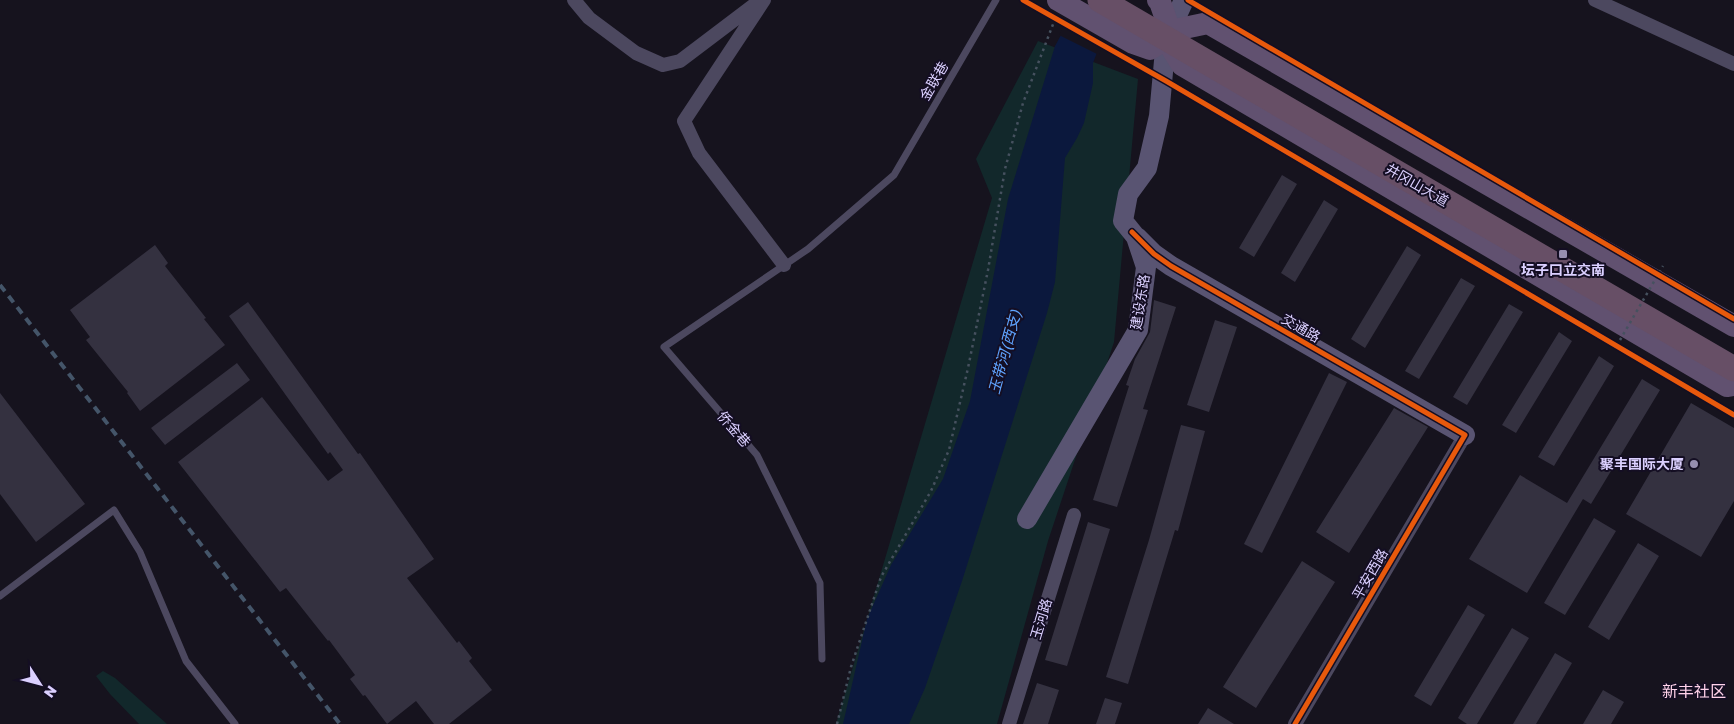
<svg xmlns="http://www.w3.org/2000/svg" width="1734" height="724" font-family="'Golos Text','Noto Sans SC',sans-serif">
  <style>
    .green { fill: #12282b }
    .water { fill: #0b183d }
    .pier { fill: #16131e }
    .building { fill: #343140 }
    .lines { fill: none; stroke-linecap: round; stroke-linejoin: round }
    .path { stroke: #46515f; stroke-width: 2.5; stroke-dasharray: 2.5 4; stroke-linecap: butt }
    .lane { stroke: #4c485f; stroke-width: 7 }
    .street { stroke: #4c485f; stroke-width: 14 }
    .secondary { stroke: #595472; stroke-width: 20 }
    .primary { stroke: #615170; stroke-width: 22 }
    .highway { stroke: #674f66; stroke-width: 25 }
    .rail { stroke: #445569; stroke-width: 4; stroke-dasharray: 8 6; stroke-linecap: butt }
    .path-bridge { stroke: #46515f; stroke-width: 2.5; stroke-dasharray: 2.5 4; stroke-linecap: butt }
    .cycleway-casing { stroke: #140e23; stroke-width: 8 }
    .cycleway { stroke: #e8590c; stroke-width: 5 }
    .poi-dot { fill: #968eb0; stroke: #140e23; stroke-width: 2 }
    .labels { text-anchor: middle; stroke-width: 4; stroke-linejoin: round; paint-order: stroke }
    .street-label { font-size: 14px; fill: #dbd0ff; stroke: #140e23 }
    .poi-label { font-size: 14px; font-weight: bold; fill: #dbd0ff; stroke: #140e23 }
    .water-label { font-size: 15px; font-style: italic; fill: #5fa3fe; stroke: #140e23 }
    .quarter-label { font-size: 16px; fill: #ffd2ea; stroke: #140e23 }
  </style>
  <rect width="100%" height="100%" fill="#16131e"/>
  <path class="green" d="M1038 41 1138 79 1114 342 1048 541 997 724H836L992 198 976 159Z
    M103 671 115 678 167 724H139L110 694 96 676Z"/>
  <path class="water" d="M1080 0H1117L1093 63V83L1084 123 1077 138 1065 158 1055 282 1047 313 962 581 925 688 909 724H843L867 619 891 565 943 479 970 401 1008 199 1055 46Z"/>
  <path class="pier" d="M1077 0H1120L1099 55 1059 35Z"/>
  <path class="building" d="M1282 175 1297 184 1254 257 1239 248Z
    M1324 200 1338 209 1295 282 1281 273Z
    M155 245 168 263 165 266 206 318 204 319 225 345 140 411 127 393 128 392 86 340 90 337 70 310Z
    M1407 246 1421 255 1365 348 1351 339Z
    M1461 278 1475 286 1419 379 1405 371Z
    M1154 300 1176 307 1143 409 1148 410 1117 507 1093 500 1129 386 1126 385 1135 359 1150 332Z
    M248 302 358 454 360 453 434 559 407 578 457 643 459 641 472 658 469 661 492 690 449 724H434L416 701 387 724 365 695 363 696 350 679 355 675 329 640 328 641 286 588 280 592 178 462 262 397 328 481 343 470 330 452 328 454 229 316Z
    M1509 304 1523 312 1467 405 1453 397Z
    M1215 320 1237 327 1209 412 1187 405Z
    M1559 332 1572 341 1516 433 1502 425Z
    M1599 356 1614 366 1554 466 1538 457Z
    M237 363 250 380 165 445 151 428Z
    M1329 373 1347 382 1262 553 1244 544Z
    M1642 379 1660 390 1591 504 1583 499 1527 593 1469 559 1520 475 1567 503Z
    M0 393 85 504 36 542 0 494Z
    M1691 403 1734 428V501L1701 557 1626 514Z
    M1394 408 1428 427 1349 553 1316 532Z
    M1181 425 1205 431 1178 531 1175 530 1128 684 1106 677 1149 540Z
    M1594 518 1616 531 1565 615 1544 603Z
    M1088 522 1110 529 1067 666 1045 660Z
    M1638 543 1659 556 1609 640 1588 627Z
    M1302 561 1335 582 1256 708 1223 687Z
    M1468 605 1485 615 1431 706 1414 696Z
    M1512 628 1529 638 1477 724H1467L1458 718Z
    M1555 653 1572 663 1536 724H1513Z
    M1037 683 1059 690 1048 724H1023Z
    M1603 690 1624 702 1611 724H1583Z
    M1105 698 1122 703 1115 724H1096Z
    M1208 708 1234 724H1198Z"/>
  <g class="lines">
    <path class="path" d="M837 724 851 667 881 577 931 491 949 450 968 368 988 270 1005 169 1023 103 1055 19"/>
    <path class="lane" d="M0 596 114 510 140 552 186 661 235 724
      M822 659 820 583 757 455 664 347 808 249 894 175 996 0"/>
    <path class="street" d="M574 0 589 18 636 53 663 65 680 61 758 2
      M764 0 684 121 699 153 784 265
      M1595 0 1734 64
      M1009 724 1074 515
      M1295 724 1465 435"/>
    <path class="secondary" d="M1137 237 1154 254 1171 266 1465 435
      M1027 519 1138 330 1146 267 1136 237 1123 221 1128 194 1147 168 1159 116 1166 39 1184 0"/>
    <path class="primary" d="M1058 0 1133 43 1150 49 1166 39 1182 65 1727 386 1734 385
      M1158 0 1160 2 1170 31 1208 23 1734 326"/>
    <path class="highway" d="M1100 0 1734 369"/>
    <path class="rail" d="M0 285 340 724"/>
    <path class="path-bridge" d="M1620 340 1663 266"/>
    <defs>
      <path id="cycleway" d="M1023 0 1166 81 1734 415
        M1188 0 1734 319
        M1132 232 1154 254 1171 266 1465 435 1295 724"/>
    </defs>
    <use href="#cycleway" class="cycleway-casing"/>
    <use href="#cycleway" class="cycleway"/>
  </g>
  <g class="poi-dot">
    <rect x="1558" y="249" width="10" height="10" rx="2.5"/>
    <circle cx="1694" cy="464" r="5"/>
  </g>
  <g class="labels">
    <g class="street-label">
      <text transform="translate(934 81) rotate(-60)" y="5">金联巷</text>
      <text transform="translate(1417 185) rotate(30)" y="5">井冈山大道</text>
      <text transform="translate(1140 302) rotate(-81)" y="5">建设东路</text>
      <text transform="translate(1301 328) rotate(30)" y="5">交通路</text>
      <text transform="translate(734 429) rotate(49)" y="5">侨金巷</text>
      <text transform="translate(1370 574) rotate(-60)" y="5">平安西路</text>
      <text transform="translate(1041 619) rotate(-73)" y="5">玉河路</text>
    </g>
    <g class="poi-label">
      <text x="1563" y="275">坛子口立交南</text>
      <text x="1684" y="469" text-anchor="end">聚丰国际大厦</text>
    </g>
    <g class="water-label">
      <text transform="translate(1005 352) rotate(-75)" y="5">玉带河(西支)</text>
    </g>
    <g class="quarter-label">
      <text x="1694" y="697">新丰社区</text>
    </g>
  </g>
  <g transform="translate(40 684) rotate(126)" stroke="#140e23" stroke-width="4" paint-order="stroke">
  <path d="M0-4L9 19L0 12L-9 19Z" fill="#dbd0ff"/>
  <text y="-8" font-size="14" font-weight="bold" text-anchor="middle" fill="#dbd0ff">N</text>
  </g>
</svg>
